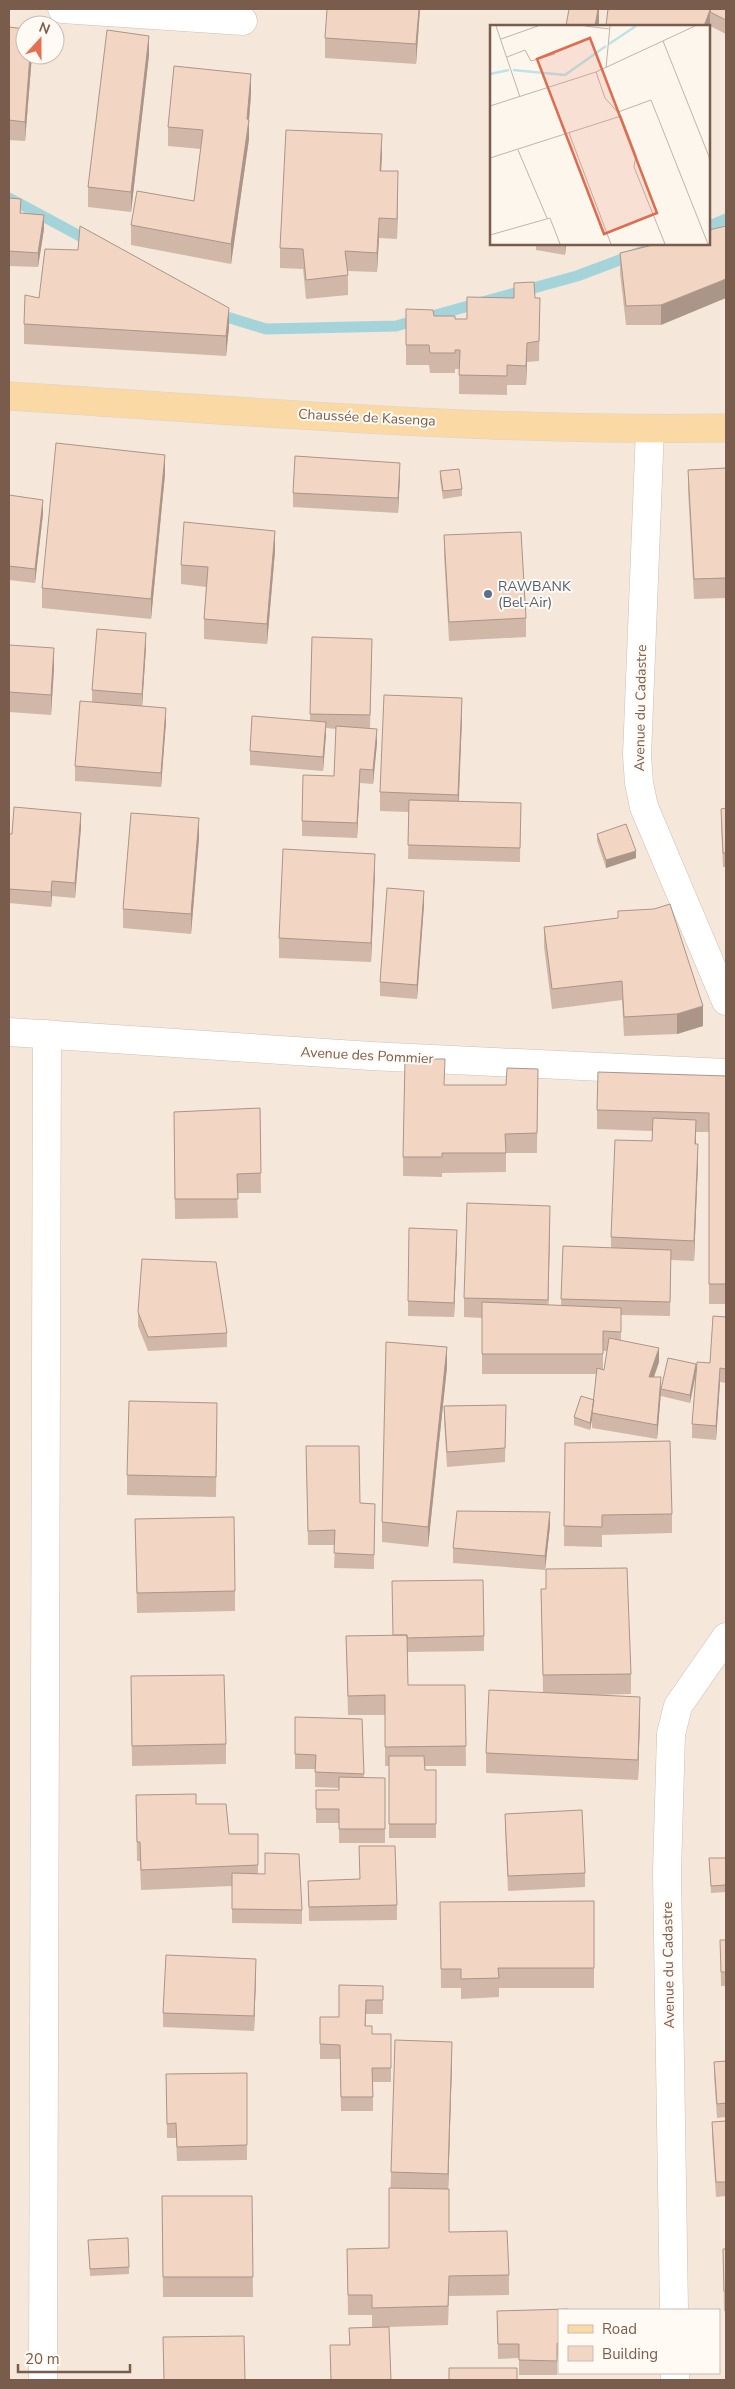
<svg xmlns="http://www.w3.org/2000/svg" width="735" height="2389" font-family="'Nunito Sans',sans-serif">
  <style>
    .residential { fill: #f5e8da; fill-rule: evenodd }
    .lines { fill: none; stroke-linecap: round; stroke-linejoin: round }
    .stream { stroke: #a5d3da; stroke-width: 11 }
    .minor-casing { stroke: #d1beb0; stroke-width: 29 }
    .major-casing { stroke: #dad1cd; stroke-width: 29 }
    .minor { stroke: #fff; stroke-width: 28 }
    .major { stroke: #fbd9a5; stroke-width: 28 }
    .wall { fill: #d1b7a8; fill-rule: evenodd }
    .shaded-wall { fill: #aa9588 }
    .building { fill: #f3d5c3; stroke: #aa9588 }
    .service-dot { fill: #5c6f8a; stroke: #fffaf3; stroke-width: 2 }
    .labels { text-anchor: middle; stroke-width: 4; stroke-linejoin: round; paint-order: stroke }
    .street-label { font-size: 14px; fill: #7a5c4d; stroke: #fffaf3 }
    .service-label { font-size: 14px; fill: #4e5e75; stroke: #fffaf3; text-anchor: start }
    .inset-river { fill: none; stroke: #bfe3e8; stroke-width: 2.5 }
    .inset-road { fill: none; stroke: #c5b3a7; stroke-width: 1 }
    .view { fill: #dc6d51; fill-opacity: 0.15; stroke: #dc6d51; stroke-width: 2.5 }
    .inset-edge { fill: none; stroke: #7a5c4d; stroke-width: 2.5 }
  </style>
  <rect width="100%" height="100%" fill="#fdf6ec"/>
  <path class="residential" d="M9 9H726V2380H9ZM25 25H55V55H25ZM491 26H709V244H491ZM559 2310H719V2373H559Z"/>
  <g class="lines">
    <path class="stream" d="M9 198 91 242
      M709 226 726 219
      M217 311 227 317 266 329 396 326 577 276 662 244"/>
    <defs>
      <path id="minor" d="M62 9 243 21
        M650 429 637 755 639 783 644 807 726 1001
        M9 1032 371 1056 726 1073
        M674 2310 667 1872 671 1734 678 1706 726 1637
        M675 2373V2380
        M43 2380 47 1034"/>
      <path id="major" d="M9 396C247 411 487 432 726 428"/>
    </defs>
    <use href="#minor" class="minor-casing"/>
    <use href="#major" class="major-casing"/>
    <use href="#minor" class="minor"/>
    <use href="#major" class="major"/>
  </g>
  <path class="wall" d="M420 9 416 64 325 58V38Z
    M726 9V34L710 26 709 32 710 12Z
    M9 27 25 55H32L25 141 9 140Z
    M149 55 131 212 88 207V187Z
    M251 94 249 120V139L231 264 131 245V225L194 201 201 149 168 146V127Z
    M382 154 381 171 398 191 397 239 379 238 377 272 348 271V295L306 299 303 269 280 268V248Z
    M9 198 21 213 44 229 38 267 9 266Z
    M536 244H566L565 255 536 250Z
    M709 244 661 325H626L620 273V253Z
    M514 283 535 298H540L539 361 527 362 526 385H507V395L459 394V369H455V373H430L429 365H406V309L434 316 455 319H467L514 298Z
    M39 298 229 327 226 356 24 344V324Z
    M726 468V598L694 599 688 490V470Z
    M440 471 462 489V496L443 499 440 479Z
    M165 474 151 619 42 608V588Z
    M400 477 398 513 293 507V493Z
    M9 495 43 514 35 583 9 580Z
    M444 535 526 618V637L449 641 444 555Z
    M275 551 267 644 204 639V619L206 587 181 584V565Z
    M312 637 372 653 370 729 377 743 373 784 360 783 357 838 302 836V821L334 776 336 729 326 728 323 771 250 765V751L310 721Z
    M9 645 54 668 51 715 9 712Z
    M146 647 142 706 166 722 161 787 75 781V766L92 702V690Z
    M462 718 459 801 521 803 520 862 408 859 409 812 380 811V792Z
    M726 808V867H723L721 823V809Z
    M81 827 75 898 52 896 51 907 9 903V834Z
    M597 834 636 858 606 868 597 841Z
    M199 838 191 934 123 928V909Z
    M375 873 371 962 279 958V938Z
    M424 905 417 999 380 996V982Z
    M618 911 703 1026 677 1034 624 1036 622 1000 552 1009 544 947V927L618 918Z
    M538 1069 537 1153H506V1172L442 1173V1177L403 1176V1157L444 1085H506Z
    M726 1076V1304H709V1132H696V1144L698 1163 694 1261 671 1260 670 1316 621 1315V1340L659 1362 654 1377 661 1392 657 1439 592 1428V1419L590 1430 574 1425V1417L594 1400 596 1374H482V1318L464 1317V1298L550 1226 548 1305H561L563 1246 611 1248V1237L652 1141V1131L597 1129V1110ZM603 1351H607L604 1370H603Z
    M260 1108 261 1193H237L238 1218 175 1219 174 1112Z
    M457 1244 454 1317 408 1316V1301Z
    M138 1312 227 1333V1347L148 1351 138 1326Z
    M726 1317V1383L720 1382 716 1440 692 1438V1424L696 1374 690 1403 661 1396V1389L696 1364 710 1363Z
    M447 1367 428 1547 382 1542V1522Z
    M506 1405 505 1462 447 1467 444 1421V1406Z
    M217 1423 216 1497 127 1495V1475Z
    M565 1443 672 1514V1533L602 1535V1547L564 1546Z
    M306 1446 360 1503 375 1504 374 1569 334 1568 335 1545H308Z
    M135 1519 235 1591V1611L137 1613Z
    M550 1526 545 1570 453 1563V1548Z
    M546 1569 631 1674V1694L593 1695 640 1716 638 1780 486 1773V1753L543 1692 541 1589H546Z
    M346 1636H484V1651L408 1652V1685H465L466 1766H425V1770H436V1838H389V1766H385V1715H348Z
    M131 1676 226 1744V1764L132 1766Z
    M295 1717 362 1719 364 1778H385V1843H339V1823H316V1790H339V1788L315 1787V1769H295Z
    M136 1795 196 1804 229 1834H258V1874L302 1910V1924L232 1923V1886L141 1890 140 1861H137Z
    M505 1814 585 1873V1887L508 1891 505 1828Z
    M709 1858H726V1892L711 1893Z
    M308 1881 397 1905V1920L309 1921Z
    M594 1901V1988H499V1997L461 1999V1988H441L440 1902Z
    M720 1940H726V2004V1986H721Z
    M256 1974 254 2031 163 2027V2013Z
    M383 1986V2014H366V2026L372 2034H391V2082H373V2111H341L340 2059H320V2017H339Z
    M726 2061V2117L717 2118 714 2076V2062Z
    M452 2062 448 2189 449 2232 509 2275V2295L449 2296 448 2325 389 2327 349 2345V2328L372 2327V2315H348L347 2249 389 2248 391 2172Z
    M247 2073V2160L177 2161 176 2138H167L166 2074Z
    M726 2121V2196L716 2197 712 2136V2122Z
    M162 2196H252L253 2297H163Z
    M88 2240 129 2267V2274L90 2276Z
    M723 2249H726V2311H724Z
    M559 2310V2357H557V2375H519V2358L498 2359 497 2311Z"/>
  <path class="shaded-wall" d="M419 9H420L416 64V44Z
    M598 9H599V23L598 26H595Z
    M710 10V29L709 32V26H704Z
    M149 36V55L131 212V192Z
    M30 55H32L25 141V122Z
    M251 74V94L249 120V139L231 264V244L247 119Z
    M382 134V154L380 190V171Z
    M398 171V191L397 239V219Z
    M44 215V229L38 267V253Z
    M379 218V238L377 272V253Z
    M565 244H566L565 255Z
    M726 279V298L661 325V305Z
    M229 308V327L226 356V336Z
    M527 343V362L526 385V366Z
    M165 455V474L151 619V599Z
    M400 463V477L398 513V498Z
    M43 500V514L35 583V569Z
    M275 531V551L267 644V624Z
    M146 633V647L142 708V694Z
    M54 648V668L51 715V695Z
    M462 698V718L458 815V795Z
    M166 708V722L161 787V773Z
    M326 722V736L323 771V757Z
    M377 729V743L373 784V770Z
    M360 769V783L357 838V823Z
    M81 813V827L75 898V883Z
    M199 818V838L191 934V914Z
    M636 851V858L606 868V860Z
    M375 854V873L371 962V943Z
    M52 881V896L51 907V892Z
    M424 891V905L417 999V985Z
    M703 1006V1026L677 1034V1014Z
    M696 1120V1140L695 1164V1144Z
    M698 1144V1163L694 1261V1241Z
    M550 1206V1226L548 1320V1300Z
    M457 1230V1244L454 1317V1303Z
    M447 1347V1367L428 1547V1527Z
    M659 1348V1362L649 1391V1377Z
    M696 1364V1372L690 1403V1395Z
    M720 1368V1382L716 1440V1426Z
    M661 1377V1392L657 1439V1425Z
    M594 1400 592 1419 590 1430V1423Z
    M550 1512V1526L545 1570V1556Z
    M640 1697V1716L638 1780V1760Z
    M256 1959V1974L254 2031V2016Z
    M452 2042V2062L448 2194V2174Z"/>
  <path class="building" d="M327 9H419L416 44 325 38Z
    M569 9H598L595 26H566Z
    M608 9H707L710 10 704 26H606Z
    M711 9H726V20L710 12Z
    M9 27 25 29V55H30L25 122 9 120Z
    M107 30 149 36 131 192 88 187Z
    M174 66 251 74 247 119 249 120 231 244 131 225 137 191 194 201 203 130 168 127Z
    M286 130 382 134 380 171H398L397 219 379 218 377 253 345 251 348 275 306 280 303 249 280 248Z
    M9 198 21 199 20 213 44 215 38 253 9 251Z
    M80 226 229 308 226 336 24 324 25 295 39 298 45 249 78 250Z
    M726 226V279L661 305 626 306 620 253 657 244H709V230Z
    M534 282 535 298H540L539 341 527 343 526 366 507 365V376L459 375 460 350H455V353H430L429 345H406V309L433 310 434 316H455V319H467V297L514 298V283Z
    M56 443 165 455 151 599 42 588Z
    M295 456 400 463 398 498 293 493Z
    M726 468V578L694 579 688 470Z
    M459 469 462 489 443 491 440 471Z
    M9 495 43 500 35 569 9 566Z
    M184 522 275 531 267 624 204 619 208 567 181 565Z
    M521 532 526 618 449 622 444 535Z
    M97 629 146 633 142 694 92 690Z
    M312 637 372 639 370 715 310 714Z
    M9 645 54 648 51 695 9 692Z
    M384 695 462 698 458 795 380 792Z
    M80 701 166 708 161 773 75 766Z
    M252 716 326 722 323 757 250 751Z
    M336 726 377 729 373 770 360 769 357 823 302 821 303 775 334 776Z
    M409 800 521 803 520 848 408 845Z
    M14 807 81 813 75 883 52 881 51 892 9 889V834H12Z
    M726 808V853H723L721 809Z
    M131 813 199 818 191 914 123 909Z
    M626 824 636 851 606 860 597 834Z
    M283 849 375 854 371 943 279 938Z
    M387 888 424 891 417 985 380 982Z
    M670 904 703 1006 677 1014 624 1017 622 981 552 989 544 927 618 918V911L654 909Z
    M405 1059H445L444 1085H506L507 1068 538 1069 537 1133 505 1134 506 1153H442V1157H403Z
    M598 1072 726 1076V1284H709V1113L597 1110Z
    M260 1108 261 1173 237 1174 238 1199H175L174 1112Z
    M653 1118 696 1120 695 1144H698L694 1241 611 1237 615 1140 652 1141Z
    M467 1203 550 1206 548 1300 464 1298Z
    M409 1228 457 1230 454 1303 408 1301Z
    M563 1246 671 1250 670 1302 561 1299Z
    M142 1259 216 1262 227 1333 148 1337 138 1312Z
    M482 1302 621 1308V1332L603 1331V1354H482Z
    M713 1316 726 1317V1369L720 1368 716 1426 692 1424 697 1362 710 1363Z
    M609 1338 659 1348 649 1377H661L657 1425 592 1413 597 1368 604 1370Z
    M386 1342 447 1347 428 1527 382 1522Z
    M668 1358 696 1364 690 1395 661 1389Z
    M581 1396 594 1400 590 1423 574 1417Z
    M129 1401 217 1403 216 1477 127 1475Z
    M506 1405 505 1448 447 1452 444 1406Z
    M670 1441 672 1514 602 1515V1527L564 1526 565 1443Z
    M306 1446H359L360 1503 375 1504 374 1555 334 1553 335 1530 308 1531Z
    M457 1511 550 1512 545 1556 453 1548Z
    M234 1517 235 1591 137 1593 135 1519Z
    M627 1568 631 1674 543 1675 541 1589H546V1569Z
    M483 1580 484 1636 407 1638V1635H393L392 1581Z
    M407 1635 408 1685H465L466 1746 385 1747V1695L348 1696 346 1636Z
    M224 1675 226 1744 132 1746 131 1676Z
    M489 1690 640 1697 638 1760 486 1753Z
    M295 1717 362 1719 364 1774 315 1772 316 1755 295 1754Z
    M389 1756H424L425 1770H436V1824H389Z
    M339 1777 385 1778V1829H339V1809H316V1790H339Z
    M196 1794V1804H226L229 1834H258V1865L141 1870 140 1842H137L136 1795Z
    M582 1810 585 1873 508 1876 505 1814Z
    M359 1846H395L397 1905 309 1907 308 1881 360 1879Z
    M265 1853 299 1854 302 1910 232 1909V1873L265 1874Z
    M709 1858H726V1885L711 1886Z
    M594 1901V1968H498L499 1978 461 1979V1969H441L440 1902Z
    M720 1940H726V1990V1972H721Z
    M166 1955 256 1959 254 2016 163 2013Z
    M339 1985 383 1986V2000H366L365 2026H372V2034H391V2068H372L373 2097H341L340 2045 320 2044V2017H339Z
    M395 2040 452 2042 448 2174 391 2172Z
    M726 2061V2103L717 2104 714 2062Z
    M247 2073V2145L177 2147 176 2123 167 2124 166 2074Z
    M726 2121V2182H716L712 2122Z
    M389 2188 449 2189V2232L507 2231 509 2275 449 2276 448 2306 372 2308V2295H348L347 2249 389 2248Z
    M162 2196H252L253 2277H163Z
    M128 2238 129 2267 90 2269 88 2240Z
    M723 2249H726V2291H724Z
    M568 2309V2310H559V2343H557V2361L519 2360V2344H498L497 2311Z
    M389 2327 391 2380H331L330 2345H350L349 2328Z
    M244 2336 245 2380H164L163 2337Z
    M449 2368H517V2380H449Z"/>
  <circle class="service-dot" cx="488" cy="594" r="5"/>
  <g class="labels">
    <g class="street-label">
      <text transform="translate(367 417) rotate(3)" y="5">Chaussée de Kasenga</text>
      <text transform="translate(640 708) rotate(-89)" y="5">Avenue du Cadastre</text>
      <text transform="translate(367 1055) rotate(3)" y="5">Avenue des Pommier</text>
      <text transform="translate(668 1965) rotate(-91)" y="5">Avenue du Cadastre</text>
    </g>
    <g class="service-label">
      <text x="498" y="591">RAWBANK<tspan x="498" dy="16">(Bel-Air)</tspan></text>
    </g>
  </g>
  <g transform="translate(490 25)">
    <rect width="220" height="220" fill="#fdf6ec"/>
    <path class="inset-river" d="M119 19 146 1M23 45 75 50 116 21M0 49 19 45"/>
    <path class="inset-road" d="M6 1 30 72M95 1 120 4M11 14 48 1M173 16 220 134M17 32 35 25 41 36 65 29M116 43 120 1M106 47 115 73 131 91 146 130 144 142 175 219M0 81 106 47 205 1M128 87 161 75 218 219M79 108 121 219M28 125 57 193M0 133 131 91M0 210 60 193 70 219"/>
    <path class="view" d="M100 13 167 188 114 209 47 34Z"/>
    <rect width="220" height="220" class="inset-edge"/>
  </g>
  <rect width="735" height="2389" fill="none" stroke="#7a5c4d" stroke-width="20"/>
  <rect x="558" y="2309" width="162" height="65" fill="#fffaf3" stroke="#cabbb1"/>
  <rect x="568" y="2325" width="25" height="8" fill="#fbd9a5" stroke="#cabbb1"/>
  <text x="602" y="2334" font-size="15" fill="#7a5c4d">Road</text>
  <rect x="568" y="2346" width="25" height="15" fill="#f3d5c3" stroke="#cabbb1"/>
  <text x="602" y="2359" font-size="15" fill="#7a5c4d">Building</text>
  <g transform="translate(40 40) rotate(21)"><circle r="24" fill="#fffaf3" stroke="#cabbb1"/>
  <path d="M0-4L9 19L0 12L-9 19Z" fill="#e76f51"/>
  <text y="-8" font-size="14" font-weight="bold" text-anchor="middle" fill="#7a5c4d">N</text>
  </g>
  <path d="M18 2364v8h112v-8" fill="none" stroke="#7a5c4d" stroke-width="2.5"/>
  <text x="25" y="2364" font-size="15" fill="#7a5c4d" stroke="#fffaf3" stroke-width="4" paint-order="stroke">20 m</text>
</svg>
